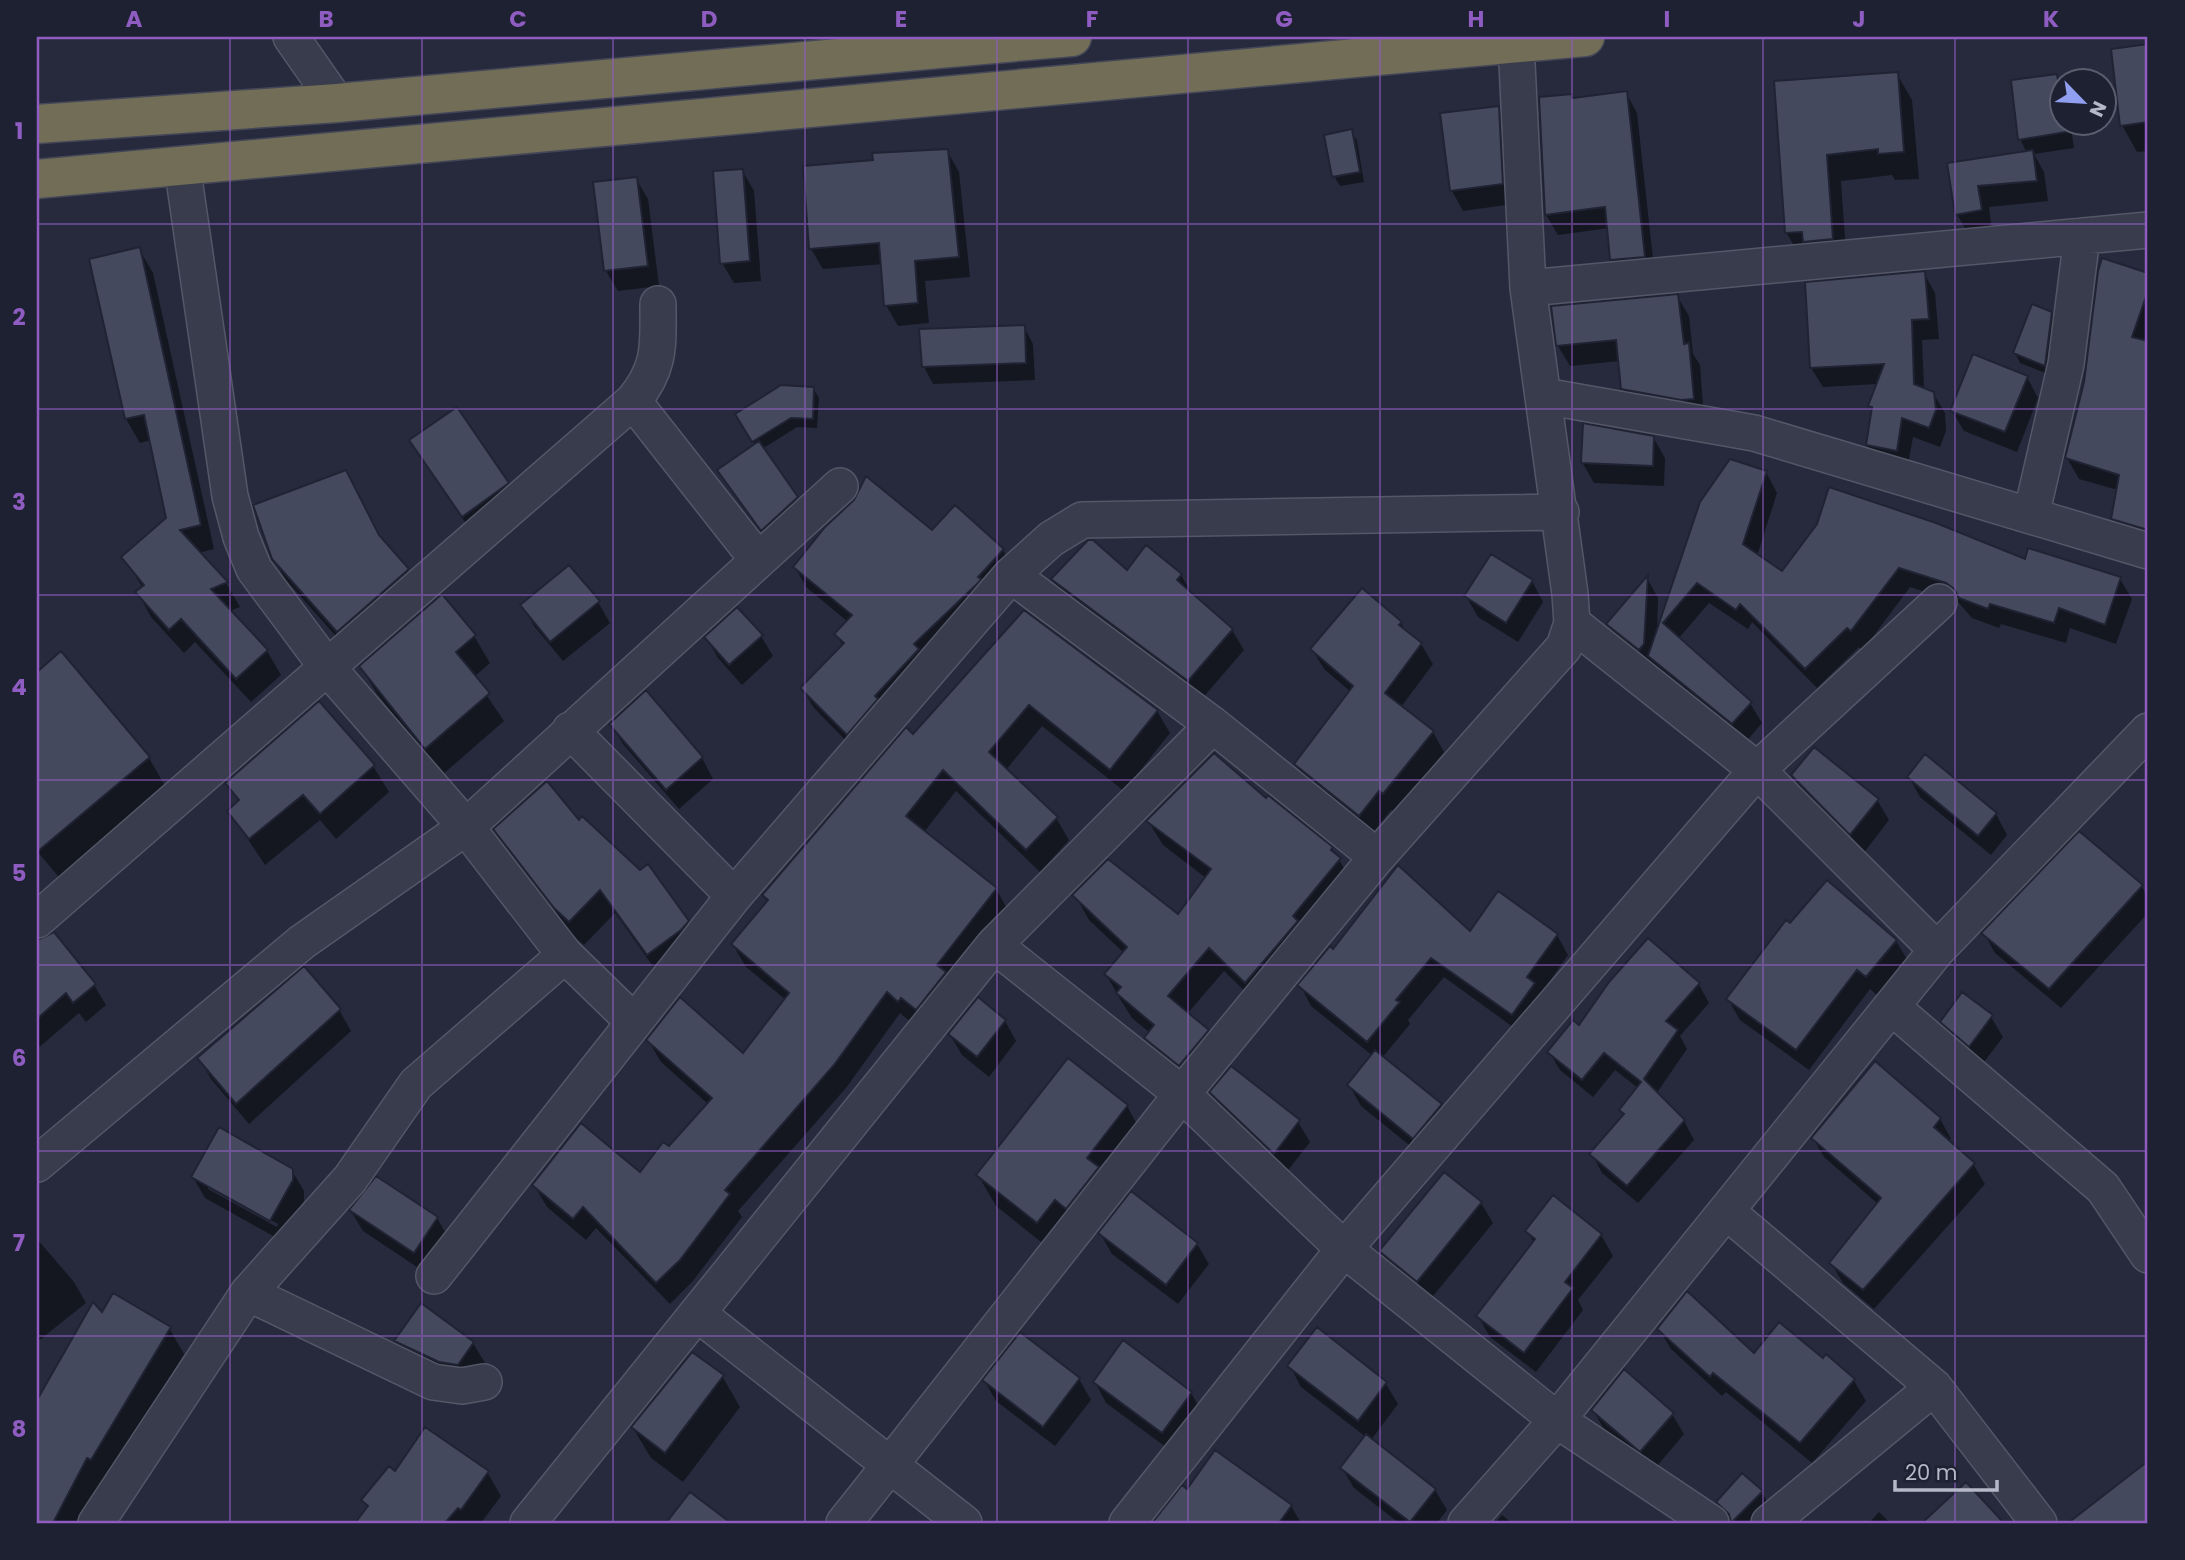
<svg xmlns="http://www.w3.org/2000/svg" width="2185" height="1560" font-family="Poppins,sans-serif">
  <style>
    .shadow { fill: #0007; fill-rule: evenodd }
    .building { fill: #45495d; stroke: #202333; stroke-width: 2 }
    .lines { fill: none; stroke-linecap: round; stroke-linejoin: round }
    .street-casing { stroke: #545767; stroke-width: 38 }
    .highway-casing { stroke: #444757; stroke-width: 41 }
    .street { stroke: #393c4c; stroke-width: 35 }
    .highway { stroke: #716d57; stroke-width: 38 }
    .grid { fill: none; stroke: #8f5dc2; stroke-width: 2; stroke-opacity: 0.55 }
    .neatline { fill: none; stroke: #8f5dc2; stroke-width: 2.5 }
    .grid-label { font-size: 23px; text-anchor: middle; font-weight: bold; fill: #8f5dc2 }
  </style>
  <rect width="100%" height="100%" fill="#262a3c"/>
  <path class="shadow" d="M2148 46V151L2137 152 2122 125 2113 50Z
    M1897 74 1912 100 1919 179 1895 180 1892 175 1841 181 1847 266 1802 259 1786 232 1776 83Z
    M2057 76 2062 86V122H2070L2074 148 2034 154 2044 172 2048 201 1989 207 1992 231 1968 234 1957 214 1949 165 2027 153 2020 139Z
    M1626 93 1637 113 1655 277 1623 280 1612 260 1609 228 1558 235 1546 215 1571 95 1573 99Z
    M1498 108 1510 128 1513 204 1463 211 1452 191Z
    M1351 131 1357 141 1364 182 1340 186 1334 176Z
    M947 151 959 172 970 277 925 281 929 323 898 326 886 305 883 264 823 269 811 249 875 162Z
    M742 170 754 191 761 281 734 283 722 263Z
    M636 179 648 199 659 286 618 291 606 271 595 184Z
    M139 249 153 273 214 549 198 553 226 583 240 607 230 611 267 651 281 675 251 702 195 642 184 653 151 617 138 593 143 588 123 557 168 519 151 440 140 443 126 419Z
    M2103 260 2148 275V547L2125 539 2113 519 2118 490 2079 479 2067 458 2086 383Z
    M1924 273 1935 293 1939 339 1922 340 1924 389 1933 393 1945 413 1946 431 1940 447 1913 437 1907 470 1879 465 1867 445 1873 411 1870 405 1878 384 1823 387 1811 368Z
    M1677 296 1689 316 1693 354 1700 365 1704 419 1635 409 1623 389 1620 361 1570 366 1558 346Z
    M2051 313 2057 323 2050 375 2020 363 2015 353Z
    M1024 327 1033 344 1035 380 933 384 924 367Z
    M2027 377 2038 398 2017 452 1964 431 1952 411Z
    M813 388 819 398 817 428 797 427 762 449 808 519 774 550 719 471 756 446 737 414Z
    M1653 437 1665 458 1664 486 1594 483 1582 462Z
    M412 440 507 484 525 514 481 547Z
    M1766 472 1777 493 1757 556 1782 573 2026 561 2120 579 2132 599 2116 644 2070 628 2066 643 2001 624 1999 628 1972 618 1959 603 1910 587 1863 650 1859 647 1817 688 1752 622 1748 629 1709 603 1678 639 1750 703 1762 723 1744 744 1662 677 1655 665 1651 670 1620 645 1608 624 1647 578 1658 598 1657 633 1702 503Z
    M933 532 1003 550 1014 570 859 754 814 708 802 688 843 646 836 634 848 622 806 587 795 567Z
    M381 540 407 570 419 591 349 651 286 580 273 558Z
    M1127 572 1181 575 1193 596 1232 630 1244 650 1201 700 1065 600 1053 580Z
    M1532 581 1543 602 1518 642 1478 617 1466 596Z
    M598 602 610 623 563 661 534 626 523 605Z
    M1024 612 1157 711 1170 733 1124 791 1042 726 1006 770 1056 818 1069 840 1040 872 956 791 924 832 996 889 1009 912 912 1023 900 1013 846 1088 738 1211 742 1217 692 1282 670 1304 596 1228 586 1240 547 1207 534 1185 640 1175 708 1104 661 1062 648 1040 744 1055 786 1000 746 967 733 945 768 902 764 895 913 737Z
    M1401 623 1406 633 1421 644 1433 664 1401 707 1433 732 1444 752 1395 813 1391 810 1371 835 1307 784 1296 764 1351 692 1324 669 1312 649Z
    M474 636 490 663 474 677 504 721 442 775 377 694 361 667Z
    M761 636 773 656 742 685 718 658 706 637Z
    M61 654 149 758 172 798 67 887 37 851V675Z
    M646 693 702 758 713 779 679 809 623 744 611 724Z
    M373 766 389 792 336 839 320 820 265 865 229 811 239 803 227 783Z
    M1793 775 1877 800 1889 820 1863 854 1805 796Z
    M1909 777 1996 814 2007 835 1991 855 1920 797Z
    M1266 801 1332 849 1354 884 1260 1006 1224 971 1187 1014 1208 1031 1222 1055 1194 1089 1160 1063 1146 1038 1150 1033 1132 1018 1120 999 1106 974 1124 953 1089 920 1075 895 1178 916 1206 878 1163 845 1148 821Z
    M579 822 687 922 701 946 662 979 615 913 584 945 570 933 510 854 495 830Z
    M2079 834 2142 887 2148 898V913L2061 1008 1995 953 1984 933Z
    M1470 934 1557 935 1568 955 1540 995 1524 1035 1444 977 1408 1020 1410 1024 1382 1058 1441 1106 1453 1126 1425 1158 1361 1106 1349 1085 1373 1056 1311 1006 1300 985 1333 951Z
    M37 941H42L94 985 106 1005 86 1022 79 1013 37 1049Z
    M1648 941 1699 985 1709 1003 1680 1036 1687 1049 1656 1094 1684 1121 1694 1140 1638 1203 1602 1173 1592 1154 1625 1116 1638 1088 1615 1070 1593 1097 1560 1070 1549 1052 1579 1027Z
    M1896 941 1908 961 1878 996 1870 989 1809 1070 1740 1020 1728 999Z
    M339 1010 351 1031 249 1124 211 1079 199 1058Z
    M1991 1017 2003 1037 1981 1066 1954 1042 1942 1022Z
    M1005 1021 1016 1041 989 1077 962 1055 950 1035Z
    M1212 1093 1298 1122 1310 1142 1286 1173 1223 1113Z
    M1127 1106 1144 1137 1055 1253 996 1206 978 1175Z
    M1940 1119 1951 1139 1948 1142 1973 1164 1985 1184 1874 1309 1843 1283 1831 1263 1878 1204 1824 1157 1813 1138Z
    M292 1171 304 1191V1201L282 1241 205 1198 193 1177ZM208 1185 278 1224 277 1227 208 1189Z
    M1481 1203 1493 1223 1429 1301 1393 1272 1381 1251Z
    M351 1211 437 1218 449 1239 426 1273 363 1231Z
    M1527 1231 1601 1235 1613 1256 1578 1300 1583 1310 1536 1372 1490 1337 1478 1316 1534 1243Z
    M1100 1233 1197 1244 1209 1264 1178 1304 1112 1254Z
    M37 1239 74 1282 86 1303 37 1342Z
    M169 1328 184 1354 81 1523H37V1429L67 1448Z
    M1659 1329 1754 1355 1823 1360 1826 1356 1854 1381 1866 1401 1812 1463 1726 1392 1722 1396 1671 1349Z
    M1317 1330 1386 1384 1398 1404 1371 1440 1435 1490 1447 1510 1437 1523H1399L1354 1488 1342 1468 1366 1437 1301 1387 1290 1366Z
    M396 1341 473 1343 485 1363 469 1385 407 1361Z
    M722 1376 740 1407 683 1482 651 1458 633 1428Z
    M1079 1379 1091 1400 1055 1446 996 1401 984 1380Z
    M1095 1382 1191 1393 1203 1414 1174 1453 1106 1403Z
    M1593 1410 1672 1414 1684 1434 1653 1471 1605 1431Z
    M2146 1465 2148 1468V1523H2078L2075 1520Z
    M487 1472 501 1496 481 1523H357L368 1509 363 1500 395 1474Z
    M1183 1488 1187 1492 1291 1506 1301 1523H1153Z
    M1762 1492 1773 1513 1764 1523H1730L1718 1502Z
    M1879 1512 1890 1523H1869Z
    M1502 1515 1512 1523H1495Z"/>
  <path class="building" d="M2148 44V122L2120 126 2111 49Z
    M1898 72 1904 152 1878 154V149L1827 155 1833 239 1803 242 1802 232 1785 233 1774 81Z
    M2057 74 2066 132 2018 140 2011 80Z
    M1627 91 1645 257 1610 260 1605 207 1545 215 1539 97 1572 94V98Z
    M1499 106 1503 184 1450 191 1440 113Z
    M1352 129 1360 172 1332 177 1324 135Z
    M948 149 959 257 915 261 918 303 884 306 879 243 809 249 803 166 873 160 872 153Z
    M2033 150 2037 181 1978 186 1982 210 1955 215 1947 163Z
    M743 169 750 261 720 264 713 171Z
    M637 177 648 266 604 271 593 182Z
    M140 247 201 525 180 530 228 582 211 589 268 650 236 679 181 619 169 630 135 592 144 585 121 557 166 518 144 415 125 419 89 259Z
    M2102 258 2148 273V291L2132 337 2148 341V530L2111 519 2119 475 2065 458 2084 382 2098 271Z
    M1925 271 1929 319 1912 320 1914 384 1934 392 1936 410 1929 428 1902 418 1897 451 1866 445 1872 407 1868 406 1884 364 1810 368 1805 282Z
    M1678 294 1684 344 1689 343 1694 399 1681 400 1621 389 1616 340 1556 346 1551 306Z
    M2032 304 2052 312 2045 366 2013 353Z
    M1025 325 1026 363 922 367 919 329Z
    M1973 354 2028 376 2005 432 1950 411Z
    M781 385 814 387 813 419 791 418 752 442 735 414Z
    M457 407 509 483 462 517 409 440Z
    M1583 423 1654 436 1653 466 1581 463Z
    M759 441 798 497 761 531 717 470Z
    M1730 459 1767 471 1743 544 1782 571 1817 524 1829 487 1936 523 2025 559 2028 548 2121 577 2105 625 2059 608 2054 623 1990 604 1988 609 1959 598 1954 589 1946 583 1899 568 1851 631 1847 628 1805 669 1740 604 1736 610 1697 583 1663 623 1752 702 1732 724 1648 656 1700 502Z
    M346 470 379 535 409 569 337 632 272 559 253 505Z
    M866 476 932 530 955 505 1004 549 978 577 981 579 978 583 914 644 919 649 875 696 878 699 847 735 800 688 844 643 834 634 852 615 793 567 825 527 854 500Z
    M1088 540H1093L1127 570 1146 545 1182 574 1177 580 1233 629 1188 681 1051 579Z
    M1491 554 1533 580 1506 623 1464 596Z
    M569 565 600 601 550 642 520 605Z
    M1648 575 1644 644 1639 650 1606 624Z
    M1362 588 1402 622 1399 625 1422 643 1385 693 1434 731 1383 794 1379 791 1359 816 1294 764 1353 686 1310 649Z
    M442 594 476 635 456 652 490 693 425 749 359 666Z
    M737 607 763 635 729 665 704 637Z
    M1024 610 1158 710 1110 770 1029 705 989 752 1058 817 1026 850 943 770 906 816 997 888 937 965 946 972 916 1010 901 998 898 1002 887 992 834 1065 725 1190 730 1194 680 1260 656 1283 583 1207 573 1219 532 1185 581 1123 640 1172 663 1142 669 1146 712 1098 646 1040 680 997 743 1053 789 993 731 944 768 900 762 895 906 727 913 734Z
    M61 651 150 757 37 852V672Z
    M646 690 703 757 666 790 609 724Z
    M319 701 375 765 320 814 303 795 249 839 227 811 239 800 225 783Z
    M1814 747 1879 799 1850 835 1791 775Z
    M1214 753 1266 798 1268 795 1333 847 1331 850 1341 858 1293 916 1298 921 1245 983 1209 948 1168 996 1209 1030 1179 1066 1144 1038 1154 1025 1116 993 1121 987 1104 974 1127 947 1072 895 1108 859 1178 914 1211 869 1146 821Z
    M1925 754 1997 813 1978 836 1907 777Z
    M547 781 579 820 582 816 640 870 648 864 689 921 681 930 647 955 600 890 569 922 554 908 493 829Z
    M2079 831 2143 885 2049 989 1981 933Z
    M1398 865 1470 931 1498 891 1558 934 1527 977 1535 983 1512 1015 1431 958 1396 1000 1400 1002 1367 1042 1297 985 1330 946 1333 949Z
    M1827 880 1897 940 1866 977 1857 970 1796 1050 1726 999 1786 920 1790 923Z
    M54 932 96 984 73 1003 66 993 37 1019V940Z
    M1648 938 1700 983 1666 1021 1678 1030 1644 1079 1685 1120 1627 1186 1589 1154 1624 1114 1619 1110 1641 1082 1604 1053 1582 1080 1547 1052 1573 1020 1579 1025 1609 982Z
    M304 966 341 1009 236 1104 197 1058Z
    M1962 992 1993 1015 1969 1047 1940 1022Z
    M978 997 1006 1020 977 1057 948 1034Z
    M1375 1050 1442 1104 1413 1139 1347 1085Z
    M1068 1058 1128 1105 1087 1158 1099 1167 1066 1209 1055 1200 1037 1223 976 1175Z
    M1875 1061 1941 1118 1934 1127 1975 1163 1863 1290 1829 1263 1881 1198 1811 1138Z
    M1231 1066 1300 1120 1274 1154 1209 1092Z
    M219 1127 293 1169V1180L270 1221 191 1177Z
    M1444 1172 1482 1202 1417 1282 1379 1251Z
    M376 1176 438 1217 414 1253 349 1210Z
    M1131 1191 1198 1243 1166 1285 1098 1233Z
    M1553 1195 1602 1234 1565 1282 1573 1288 1524 1353 1476 1316 1535 1239 1525 1231Z
    M1687 1291 1754 1353 1779 1322 1823 1358 1826 1354 1855 1379 1800 1443 1713 1373 1710 1377 1657 1329Z
    M113 1293 171 1327 91 1460 87 1458 53 1523H37V1400L93 1302 102 1312Z
    M421 1303 474 1342 458 1365 439 1362 394 1341Z
    M1317 1327 1387 1382 1358 1421 1287 1366Z
    M1020 1332 1080 1378 1043 1427 982 1380Z
    M1123 1340 1192 1392 1162 1433 1093 1382Z
    M692 1352 724 1375 665 1453 631 1427Z
    M1624 1369 1674 1413 1640 1452 1591 1410Z
    M425 1427 489 1471 461 1510 458 1508 445 1523H355L368 1506 361 1500 389 1466 395 1471Z
    M1366 1434 1436 1489 1410 1522 1340 1468Z
    M1215 1450 1292 1505 1279 1523H1152L1182 1485 1187 1489Z
    M2148 1461V1523H2068Z
    M1742 1473 1763 1491 1731 1523 1729 1514 1716 1502Z
    M1966 1482 2004 1523H1922Z
    M690 1492 731 1523H666Z"/>
  <g class="lines">
    <defs>
      <path id="street" d="M291 37 337 103
        M1528 288 2148 230
        M1544 396 1754 433 2148 551
        M633 401 758 560
        M2031 516 2066 364 2082 236
        M1011 575 1213 725 1377 857
        M1572 623 1757 770 1937 950
        M570 730 734 896
        M37 920 633 401C661 367 658 346 658 304
        M994 945 1182 1094 1344 1249 1557 1420 1711 1523
        M565 955 634 1022
        M1893 1008 2103 1188 2148 1255
        M37 1164 302 942 466 827 840 486
        M1726 1211 1934 1387 2039 1523
        M434 1276 734 896 1011 575 1051 539 1082 520 1561 512
        M248 1293 433 1382 462 1386 484 1382
        M698 1314 890 1465 1182 1094 1377 857 1564 647 1572 623 1570 594 1528 288 1516 43
        M96 1523 248 1293 350 1179 416 1084 565 955 466 827 327 667 254 569 241 537 230 496 182 165
        M528 1523 994 945 1213 725
        M844 1523 890 1465 964 1523
        M1127 1523 1344 1249 1757 770 1939 602
        M1466 1523 1557 1420 1937 950 2148 731
        M1769 1523 1934 1387"/>
      <path id="highway" d="M37 124 337 103 1072 37
        M37 179 1585 37"/>
    </defs>
    <use href="#street" class="street-casing"/>
    <use href="#highway" class="highway-casing"/>
    <use href="#street" class="street"/>
    <use href="#highway" class="highway"/>
  </g>
  <path class="grid" d="M230 37V1523M422 37V1523M613 37V1523M805 37V1523M997 37V1523M1188 37V1523M1380 37V1523M1572 37V1523M1763 37V1523M1955 37V1523M37 224H2148M37 409H2148M37 595H2148M37 780H2148M37 965H2148M37 1151H2148M37 1336H2148"/>
  <rect width="2185" height="1560" fill="none" stroke="#1e2131" stroke-width="77"/>
  <g transform="translate(2083 102) rotate(115)"><circle r="33" fill="#1e2131" stroke="#5a5d6d" stroke-width="2"/>
  <path d="M0-5L12 26L0 18L-12 26Z" fill="#919ff0"/>
  <text y="-10" font-size="19" font-weight="bold" text-anchor="middle" fill="#b5b8c7">N</text>
  </g>
  <path d="M1895 1480v10h102v-10" fill="none" stroke="#b5b8c7" stroke-width="3.5"/>
  <text x="1905" y="1480" font-size="21" fill="#b5b8c7" stroke="#1e2131" stroke-width="5" paint-order="stroke">20 m</text>
  <rect x="38" y="38" width="2108" height="1484" class="neatline"/>
  <g class="grid-label">
    <text x="134" y="27">A</text>
    <text x="326" y="27">B</text>
    <text x="518" y="27">C</text>
    <text x="709" y="27">D</text>
    <text x="901" y="27">E</text>
    <text x="1092" y="27">F</text>
    <text x="1284" y="27">G</text>
    <text x="1476" y="27">H</text>
    <text x="1667" y="27">I</text>
    <text x="1859" y="27">J</text>
    <text x="2051" y="27">K</text>
    <text x="19" y="139">1</text>
    <text x="19" y="325">2</text>
    <text x="19" y="510">3</text>
    <text x="19" y="695">4</text>
    <text x="19" y="881">5</text>
    <text x="19" y="1066">6</text>
    <text x="19" y="1251">7</text>
    <text x="19" y="1437">8</text>
  </g>
</svg>
